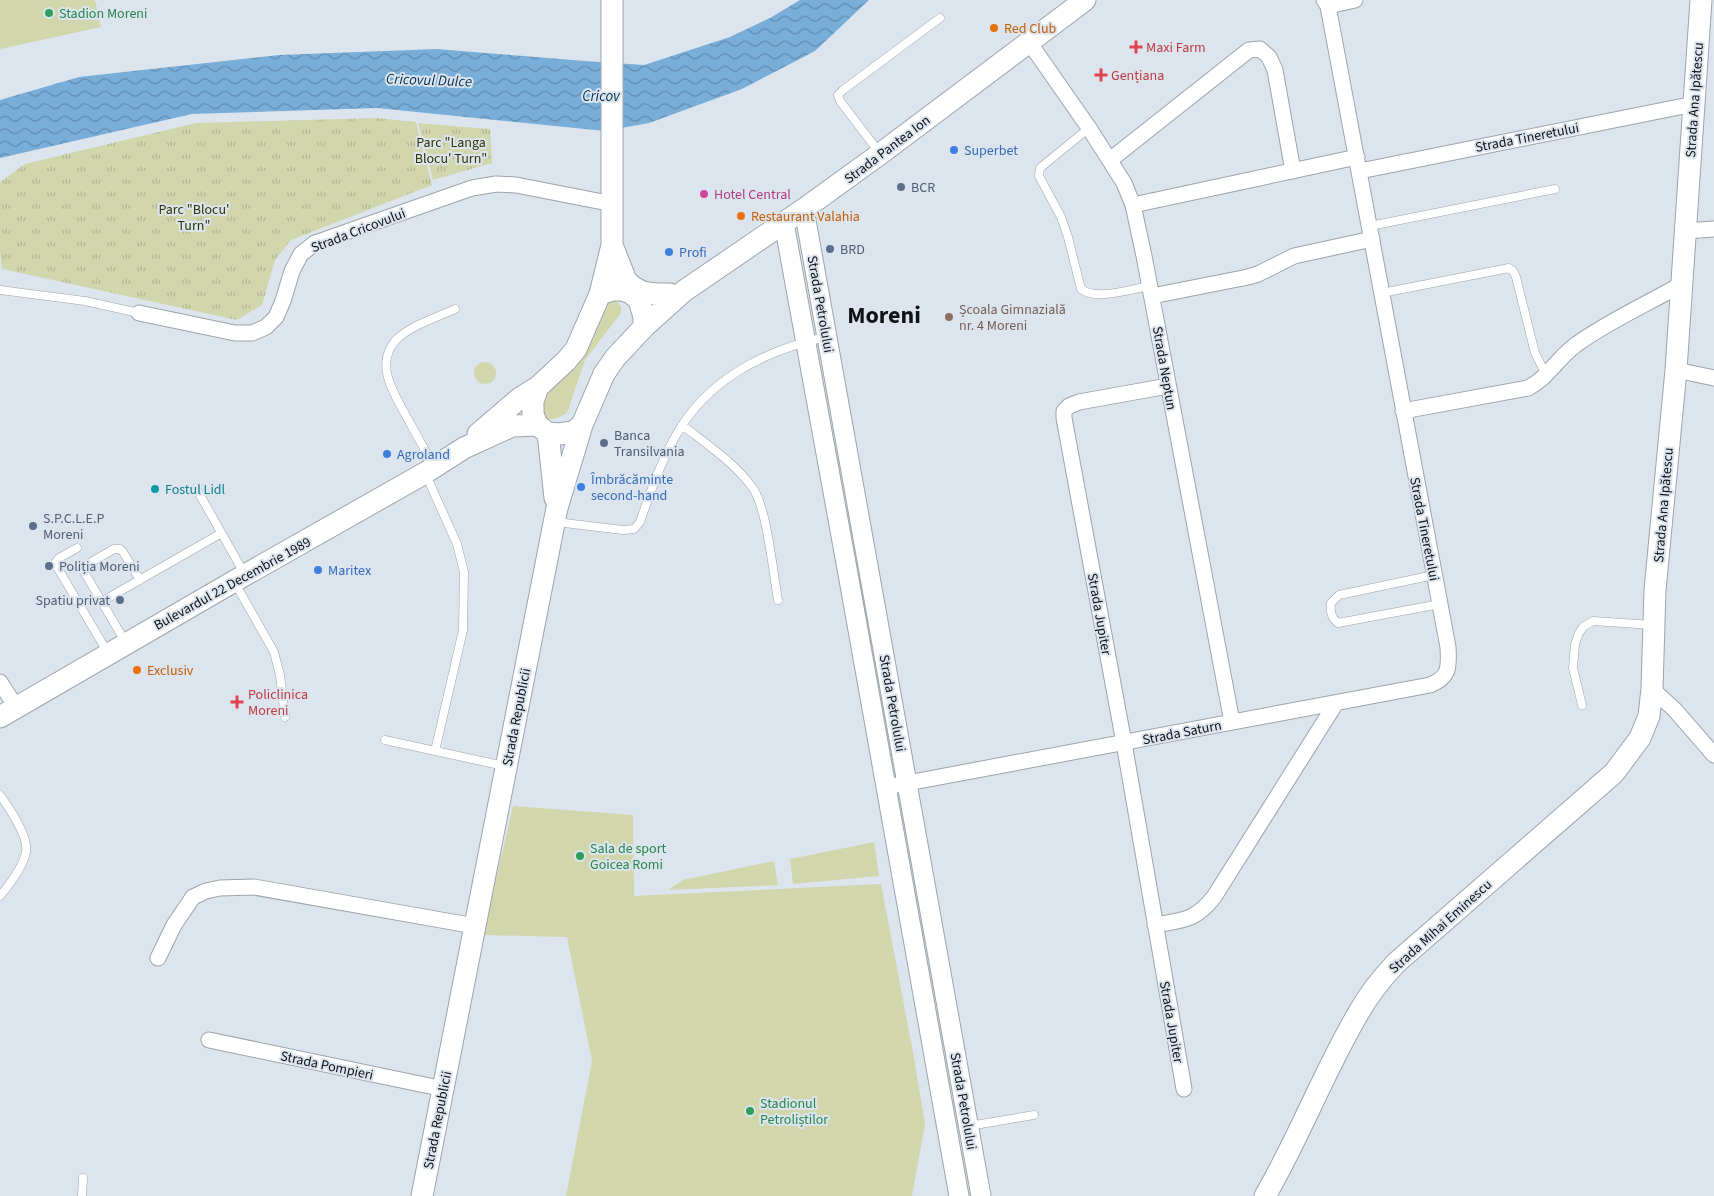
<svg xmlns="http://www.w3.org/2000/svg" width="1714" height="1196" font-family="'Source Sans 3',sans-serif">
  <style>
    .green { fill: #d2d6ad }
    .park { fill: url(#park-tufts) }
    .water { fill: url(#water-waves) }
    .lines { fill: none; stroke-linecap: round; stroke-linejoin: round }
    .service-casing { stroke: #9ca4ad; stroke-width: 9 }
    .minor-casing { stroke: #9ca4ad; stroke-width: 17 }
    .tertiary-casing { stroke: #9ca4ad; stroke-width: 21 }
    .secondary-casing { stroke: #9ca4ad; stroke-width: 23 }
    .service { stroke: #fff; stroke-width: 8 }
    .minor { stroke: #fff; stroke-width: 15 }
    .tertiary { stroke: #fff; stroke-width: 19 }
    .secondary { stroke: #fff; stroke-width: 21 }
    .leisure-dot { fill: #2e9e5b; stroke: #dce5ee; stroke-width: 2 }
    .food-dot { fill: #e8710a; stroke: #dce5ee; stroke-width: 2 }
    .health-dot { fill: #e0444e; stroke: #dce5ee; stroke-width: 2 }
    .shop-dot { fill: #3f7fe0; stroke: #dce5ee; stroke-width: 2 }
    .service-dot { fill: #5c6f8a; stroke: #dce5ee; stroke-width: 2 }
    .hotel-dot { fill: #d1479c; stroke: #dce5ee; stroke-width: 2 }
    .education-dot { fill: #8d6e63; stroke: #dce5ee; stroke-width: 2 }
    .culture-dot { fill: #0f9aa8; stroke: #dce5ee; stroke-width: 2 }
    .labels { text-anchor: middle; stroke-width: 4; stroke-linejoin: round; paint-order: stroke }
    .leisure-label { font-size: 14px; fill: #27864d; stroke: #dce5ee; text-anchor: start }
    .food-label { font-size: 14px; fill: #c56008; stroke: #dce5ee; text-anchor: start }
    .health-label { font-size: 14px; fill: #be3a42; stroke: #dce5ee; text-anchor: start }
    .street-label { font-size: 14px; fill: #0f1316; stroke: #dce5ee }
    .park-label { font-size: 14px; fill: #313300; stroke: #dce5ee }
    .shop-label { font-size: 14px; fill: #366cbe; stroke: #dce5ee; text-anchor: start }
    .service-label { font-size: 14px; fill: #4e5e75; stroke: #dce5ee; text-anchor: start }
    .hotel-label { font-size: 14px; fill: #b23c85; stroke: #dce5ee; text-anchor: start }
    .education-label { font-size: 14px; fill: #785e54; stroke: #dce5ee; text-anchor: start }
    .culture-label { font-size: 14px; fill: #0d838f; stroke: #dce5ee; text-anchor: start }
    .water-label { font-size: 15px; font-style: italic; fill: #05314e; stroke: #dce5ee }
    .town-label { font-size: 24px; font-weight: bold; fill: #0f1316; stroke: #dce5ee }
  </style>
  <defs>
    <pattern id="park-tufts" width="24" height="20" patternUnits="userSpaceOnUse" patternTransform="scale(1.25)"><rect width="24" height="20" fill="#d2d6ad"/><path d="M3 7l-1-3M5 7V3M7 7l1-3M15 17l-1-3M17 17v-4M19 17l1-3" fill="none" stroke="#b3b794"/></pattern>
    <pattern id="water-waves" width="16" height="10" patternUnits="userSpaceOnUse" patternTransform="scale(1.25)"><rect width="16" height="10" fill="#79aed9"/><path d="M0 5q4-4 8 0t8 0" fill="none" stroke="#628caf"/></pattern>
  </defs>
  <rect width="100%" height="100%" fill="#dce5ee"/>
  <path class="green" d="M0 0H95L101 27 0 49Z
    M616 300 621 307V313L585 360 567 413C558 418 552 421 542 418L540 395 601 302Z
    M474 373a11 11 0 1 1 22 0a11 11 0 1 1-22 0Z
    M513 806 633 815 634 896 881 884 913 1052 925 1124 912 1196H566L592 1061 567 937 483 935Z
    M874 842 879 876 793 884 790 859Z
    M774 861 778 885 668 890 683 880Z"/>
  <path class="park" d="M377 118 416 122 432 185 291 240 275 260 262 305 237 320 2 269 0 251V182L25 164 196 123Z
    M418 123 490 129 492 163 433 180Z"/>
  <path class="water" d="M800 0H869L815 51 742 89 649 123 605 131 377 108 192 114 0 158V100L79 77 279 55 437 49 585 61 644 65 730 37 770 18Z"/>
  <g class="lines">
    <defs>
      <path id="service" d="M1089 128 1040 168 1039 176 1061 217 1068 237 1081 289C1097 301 1131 289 1150 286
        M879 152 840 101 838 95 843 90 940 18
        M1370 226 1555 189
        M0 290 85 301 139 313
        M1382 293 1509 268 1513 271 1516 277 1535 353 1546 375
        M682 425C705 443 735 463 752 487 767 506 773 573 778 600
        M433 465C425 450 417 436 409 421 396 397 373 365 396 340 409 326 438 317 455 309
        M426 475 457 544 464 572 463 630 435 751
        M196 488 244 573
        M556 522 623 530 634 529 640 522C650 493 660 464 675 437 706 380 765 350 826 337
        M77 548 59 558 56 562 57 567 108 653
        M1434 575 1339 595 1331 603C1330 612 1331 617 1338 623L1440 604
        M235 583 274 652 280 675 285 717
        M101 602 220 534
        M126 643 83 570 86 565 114 549H120L123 552 140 580
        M1582 705 1573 668 1575 644 1579 633 1583 627 1593 621 1653 625
        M385 740 504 766
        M0 795C9 808 29 836 26 852 23 867 10 884 0 896
        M969 1126 1034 1115
        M82 1196 83 1178"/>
      <path id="minor" d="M1328 6 1355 0
        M1029 42 1089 128 1124 183 1133 205 1144 256 1232 722
        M1110 160 1249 50 1260 49 1269 57 1275 70 1293 171
        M1360 171 1694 104
        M1133 205 1357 157
        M1685 231 1714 229
        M1152 296 1248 277 1258 274 1294 256 1372 239
        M139 313 235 333H252L266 327 276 317 283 301 292 271 301 254 315 243 472 188 496 184 516 185 613 204
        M1676 370 1714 378
        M1168 386 1079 402 1069 406 1064 411V418L1124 743 1184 1089
        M1403 411 1528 388C1549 377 1558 357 1577 344 1609 321 1647 304 1682 284
        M0 682 16 707
        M1652 689 1675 710 1714 755
        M886 787 1430 685C1450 677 1449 667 1448 647L1328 6 1324 0
        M1155 925C1183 920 1195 921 1214 897L1336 703
        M158 958 174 925 193 897 206 891 220 888 254 887 475 926
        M209 1040 444 1089"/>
      <path id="tertiary" d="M804 209 981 1196
        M784 223 848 574 959 1196"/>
      <path id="secondary" d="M612 245 631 293
        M627 281C639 295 653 294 670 294
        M612 290H622L631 293 639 300 644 317V327L615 358 604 374 582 425 573 432 559 434 548 433 537 425 533 414V401L538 387 566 361 576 349 600 294Z
        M600 294 612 245V0
        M644 327 684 291 804 209 880 154 1085 0
        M548 433 555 498
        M478 434 520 398 538 387
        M0 717 245 575 425 473 464 448 512 426 537 425
        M422 1196 557 508 582 425
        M1265 1196C1300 1136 1324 1071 1359 1012 1369 994 1382 978 1396 963L1614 773 1640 738 1649 716 1652 689 1655 590 1676 370 1701 0"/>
    </defs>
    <use href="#service" class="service-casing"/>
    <use href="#minor" class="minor-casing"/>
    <use href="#tertiary" class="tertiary-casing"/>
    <use href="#secondary" class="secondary-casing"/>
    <use href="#service" class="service"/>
    <use href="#minor" class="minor"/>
    <use href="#tertiary" class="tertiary"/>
    <use href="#secondary" class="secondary"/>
  </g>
  <g class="leisure-dot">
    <circle cx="49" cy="13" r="5"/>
    <circle cx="580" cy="856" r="5"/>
    <circle cx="750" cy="1111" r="5"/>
  </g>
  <g class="food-dot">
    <circle cx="994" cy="28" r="5"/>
    <circle cx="741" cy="216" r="5"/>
    <circle cx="137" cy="670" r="5"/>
  </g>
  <g class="health-dot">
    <path d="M1133.5 39.5h5v5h5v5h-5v5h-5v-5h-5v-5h5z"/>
    <path d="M1098.5 67.5h5v5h5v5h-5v5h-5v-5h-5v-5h5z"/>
    <path d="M234.5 694.5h5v5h5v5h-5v5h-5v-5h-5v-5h5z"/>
  </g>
  <g class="shop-dot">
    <circle cx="954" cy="150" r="5"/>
    <circle cx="669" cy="252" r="5"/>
    <circle cx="387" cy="454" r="5"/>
    <circle cx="581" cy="487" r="5"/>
    <circle cx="318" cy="570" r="5"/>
  </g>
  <g class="service-dot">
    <circle cx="901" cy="187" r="5"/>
    <circle cx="830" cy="249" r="5"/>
    <circle cx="604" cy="443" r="5"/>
    <circle cx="33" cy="526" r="5"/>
    <circle cx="49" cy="566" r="5"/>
    <circle cx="120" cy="600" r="5"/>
  </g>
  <circle class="hotel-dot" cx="704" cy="194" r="5"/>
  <circle class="education-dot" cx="949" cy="317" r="5"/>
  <circle class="culture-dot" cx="155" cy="489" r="5"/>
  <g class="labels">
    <g class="leisure-label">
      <text x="59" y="18">Stadion Moreni</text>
      <text x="590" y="853">Sala de sport<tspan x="590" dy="16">Goicea Romi</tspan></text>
      <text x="760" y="1108">Stadionul<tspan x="760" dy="16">Petroliștilor</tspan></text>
    </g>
    <g class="food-label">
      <text x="1004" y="33">Red Club</text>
      <text x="751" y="221">Restaurant Valahia</text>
      <text x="147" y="675">Exclusiv</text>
    </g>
    <g class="health-label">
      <text x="1146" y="52">Maxi Farm</text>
      <text x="1111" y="80">Gențiana</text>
      <text x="248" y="699">Policlinica<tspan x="248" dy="16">Moreni</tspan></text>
    </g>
    <g class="street-label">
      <text transform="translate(1694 100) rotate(-86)" y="5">Strada Ana Ipătescu</text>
      <text transform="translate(1527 137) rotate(-11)" y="5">Strada Tineretului</text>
      <text transform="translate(887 149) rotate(-37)" y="5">Strada Pantea Ion</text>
      <text transform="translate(358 230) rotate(-21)" y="5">Strada Cricovului</text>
      <text transform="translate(821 304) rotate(80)" y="5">Strada Petrolului</text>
      <text transform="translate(1165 368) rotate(80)" y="5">Strada Neptun</text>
      <text transform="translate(1663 505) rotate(-85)" y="5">Strada Ana Ipătescu</text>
      <text transform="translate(1425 529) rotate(79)" y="5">Strada Tineretului</text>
      <text transform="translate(232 583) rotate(-29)" y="5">Bulevardul 22 Decembrie 1989</text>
      <text transform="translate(1100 614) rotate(80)" y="5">Strada Jupiter</text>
      <text transform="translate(893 703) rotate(80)" y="5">Strada Petrolului</text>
      <text transform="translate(516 717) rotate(-79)" y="5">Strada Republicii</text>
      <text transform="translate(1182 732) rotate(-11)" y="5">Strada Saturn</text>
      <text transform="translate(1440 926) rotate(-42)" y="5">Strada Mihai Eminescu</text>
      <text transform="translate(1172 1022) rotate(80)" y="5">Strada Jupiter</text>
      <text transform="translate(327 1065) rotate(12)" y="5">Strada Pompieri</text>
      <text transform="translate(964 1101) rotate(80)" y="5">Strada Petrolului</text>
      <text transform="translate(437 1120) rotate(-79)" y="5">Strada Republicii</text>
    </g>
    <g class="park-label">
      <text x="451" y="147">Parc "Langa<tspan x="451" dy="16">Blocu' Turn"</tspan></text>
      <text x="194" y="214">Parc "Blocu'<tspan x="194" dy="16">Turn"</tspan></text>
    </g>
    <g class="shop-label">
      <text x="964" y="155">Superbet</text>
      <text x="679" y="257">Profi</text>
      <text x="397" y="459">Agroland</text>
      <text x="591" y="484">Îmbrăcăminte<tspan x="591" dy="16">second-hand</tspan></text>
      <text x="328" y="575">Maritex</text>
    </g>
    <g class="service-label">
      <text x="911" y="192">BCR</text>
      <text x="840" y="254">BRD</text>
      <text x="614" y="440">Banca<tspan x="614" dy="16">Transilvania</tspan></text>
      <text x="43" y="523">S.P.C.L.E.P<tspan x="43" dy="16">Moreni</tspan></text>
      <text x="59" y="571">Poliția Moreni</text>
      <text x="110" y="605" text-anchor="end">Spatiu privat</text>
    </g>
    <g class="hotel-label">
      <text x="714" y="199">Hotel Central</text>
    </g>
    <g class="education-label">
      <text x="959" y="314">Școala Gimnazială<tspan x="959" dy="16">nr. 4 Moreni</tspan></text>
    </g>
    <g class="culture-label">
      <text x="165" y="494">Fostul Lidl</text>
    </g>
    <g class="water-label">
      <text transform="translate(429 80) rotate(2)" y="5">Cricovul Dulce</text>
      <text x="601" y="101">Cricov</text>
    </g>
    <g class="town-label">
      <text x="884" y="323">Moreni</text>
    </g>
  </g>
</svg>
